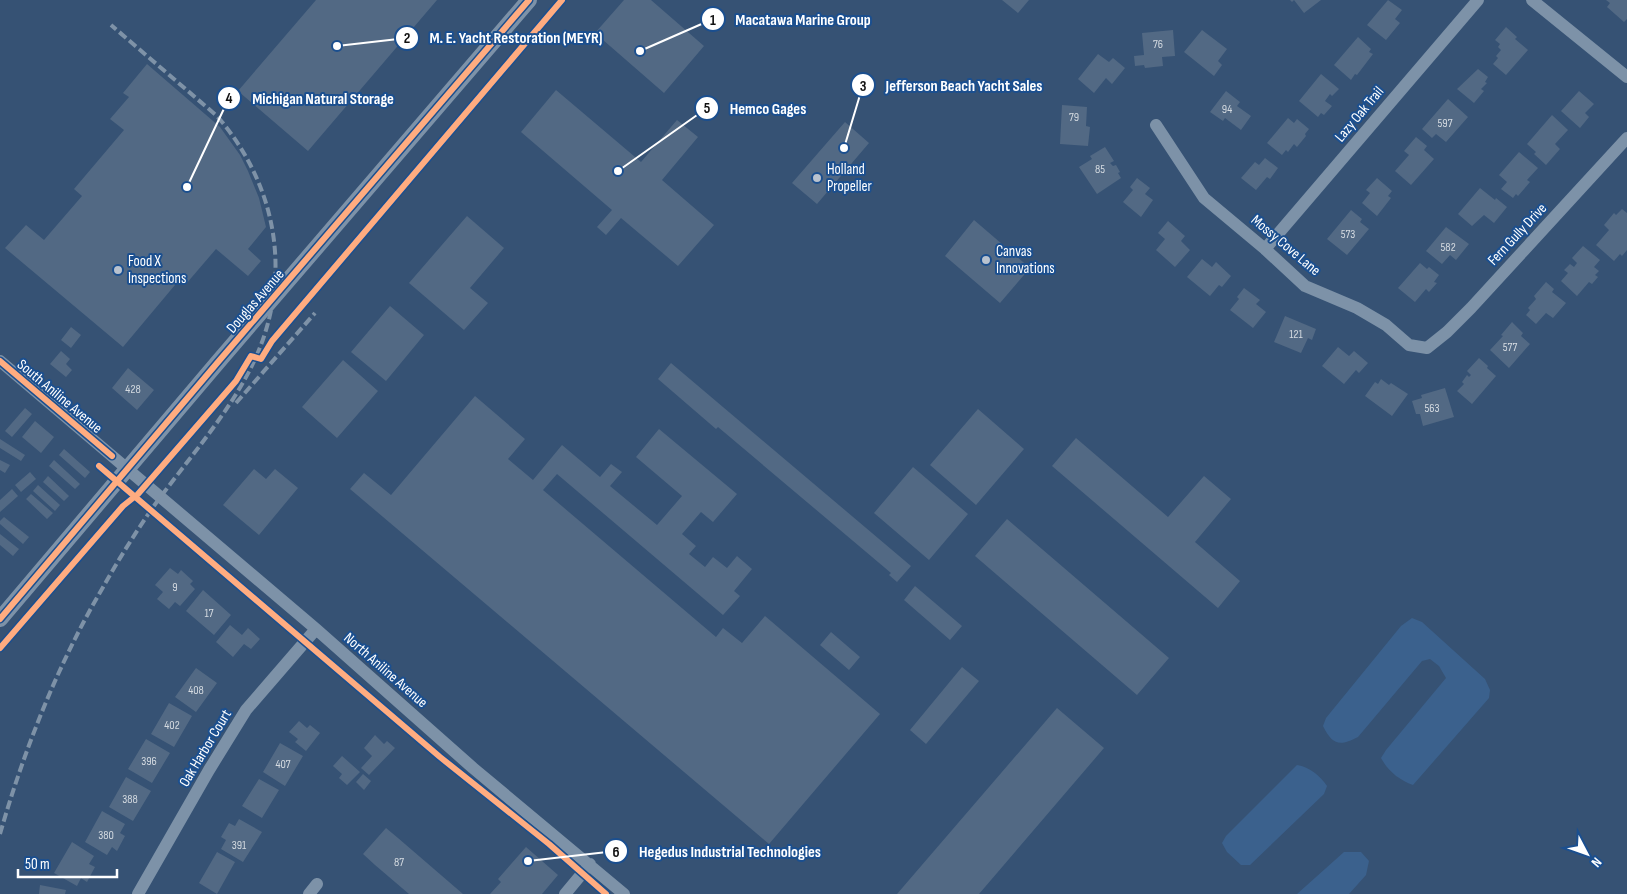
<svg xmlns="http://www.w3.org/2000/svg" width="1627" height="894" font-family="'Sofia Sans Condensed',sans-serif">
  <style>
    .water { fill: #3b618d }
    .building { fill: #526984 }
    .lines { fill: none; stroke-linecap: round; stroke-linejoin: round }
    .minor { stroke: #7d92a8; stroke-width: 12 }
    .tertiary { stroke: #7d92a8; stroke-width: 16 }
    .rail { stroke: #7e92a7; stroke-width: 4; stroke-dasharray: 9 4; stroke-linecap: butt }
    .cycleway-casing { stroke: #1b4f8f; stroke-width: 9 }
    .cycleway { stroke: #ffac80; stroke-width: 6 }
    .poi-dot { fill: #b9c2ce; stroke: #1b4f8f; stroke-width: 2 }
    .labels { text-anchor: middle; stroke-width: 4; stroke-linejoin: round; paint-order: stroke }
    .number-label { font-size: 12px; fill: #d4dae0 }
    .street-label { font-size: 15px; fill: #fff; stroke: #1b4f8f }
    .poi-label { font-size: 15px; fill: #fff; stroke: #1b4f8f; text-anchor: start }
    .leader { fill: none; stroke: #fff; stroke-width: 2 }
    .callout-dot { fill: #fff; stroke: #1b4f8f; stroke-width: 2 }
    .mark-label { font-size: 15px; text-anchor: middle; font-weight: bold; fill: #111 }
    .callout-label { font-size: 16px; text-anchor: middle; font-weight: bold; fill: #fff; stroke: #1b4f8f; stroke-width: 4; stroke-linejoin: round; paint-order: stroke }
  </style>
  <rect width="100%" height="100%" fill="#365274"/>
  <path class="water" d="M1412 618 1422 622 1485 679 1490 690 1489 698 1413 785C1399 780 1388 771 1381 758L1386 750 1446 678 1439 666 1430 659 1422 661 1358 737C1340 746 1333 746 1323 726L1326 718 1401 626Z
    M1297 765C1310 767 1320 776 1327 786L1324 794 1250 865H1241L1227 852 1222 843 1226 836Z
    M1344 852H1361L1369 861 1366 875 1349 894H1297Z"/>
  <path class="building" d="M316 0H437L308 151 238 91Z
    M624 0H651L704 46 664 93 595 33Z
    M1002 0H1029L1018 13Z
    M1290 0H1321L1304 13 1294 0 1292 2Z
    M1388 0 1402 10 1395 19 1400 23 1386 40 1367 25Z
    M1606 0H1627V19L1624 22 1607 7 1610 3Z
    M1506 27 1517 37 1515 39 1528 50 1506 75 1493 64 1498 58 1496 56 1501 50 1498 47 1500 44 1495 40Z
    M1173 30 1175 56 1162 57 1163 66 1145 68 1144 65 1135 66 1134 56 1144 55 1142 33Z
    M1202 30 1227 49 1218 61 1222 65 1214 76 1184 52Z
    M1358 37 1371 49 1369 52 1373 54 1357 75 1355 74 1351 80 1334 65Z
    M1098 54 1109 62 1113 58 1125 68 1112 84 1106 78 1094 93 1078 79Z
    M147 64 220 127 240 155 248 171 259 198 266 227 248 249 261 261 248 276 216 249 186 284 180 279 123 347 5 248 26 225 44 240 82 196 74 189 124 130 110 119 129 97 123 93Z
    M1478 69 1488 77 1485 82 1487 83 1481 89 1484 91 1474 103 1457 89Z
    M1321 74 1339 89 1332 96 1330 94 1325 101 1332 106 1324 115 1321 113 1318 117 1299 101Z
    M556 90 641 162 677 120 698 137 662 180 714 225 678 266 621 218 606 235 597 227 612 210 521 132Z
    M1226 91 1240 102 1237 106 1251 116 1241 130 1225 118 1223 121 1210 112Z
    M1579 91 1594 104 1585 113 1589 117 1580 128 1561 111Z
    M1448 99 1468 117 1446 142 1436 134 1432 138 1422 129Z
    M1062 105 1087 107 1086 126 1090 127 1088 146 1060 144Z
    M1552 115 1568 130 1555 144 1560 149 1546 165 1534 154 1536 152 1527 144Z
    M1288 118 1294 123 1297 119 1309 129 1305 134 1306 136 1297 147 1294 144 1288 152 1286 150 1282 155 1267 143Z
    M845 122 869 143 817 204 792 183Z
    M1416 137 1427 146 1424 150 1434 159 1411 185 1395 171 1409 155 1404 151Z
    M1105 147 1114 161 1110 163 1113 166 1116 165 1120 172 1118 173 1121 178 1097 194 1079 167 1092 159 1090 156Z
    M1519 152 1538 168 1527 180 1530 182 1518 196 1516 194 1513 198 1501 189 1507 182 1499 175Z
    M1265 158 1278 168 1270 179 1267 177 1256 190 1241 178 1255 162 1259 165Z
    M1137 178 1150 188 1145 194 1153 200 1141 217 1123 202 1133 190 1130 187Z
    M1377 178 1392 191 1388 196 1391 198 1377 216 1362 203 1370 193 1366 190Z
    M1480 188 1495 200 1496 198 1507 207 1494 223 1484 215 1472 226 1458 214Z
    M1622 209 1627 213V250L1622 256 1620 254 1614 261 1596 245 1609 230 1604 225 1614 213 1616 215Z
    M1351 210 1362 219 1360 222 1369 229 1347 255 1327 239Z
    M467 216 504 248 470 288 488 303 464 330 409 283Z
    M974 220 1030 268 1000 303 945 256Z
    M1168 221 1185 236 1181 241 1190 250 1175 267 1156 250 1165 239 1158 233Z
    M1446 227 1469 244 1456 260 1450 255 1442 264 1426 251Z
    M1583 246 1600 260 1594 267 1599 271 1595 275 1598 277 1592 284 1589 282 1577 296 1561 281 1568 273 1564 270 1570 264 1574 267 1577 263 1572 258Z
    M1202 259 1212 267 1216 262 1231 276 1222 287 1219 285 1210 296 1187 277Z
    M1420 263 1427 269 1429 267 1439 275 1434 282 1437 283 1429 292 1426 289 1415 302 1398 288Z
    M1546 282 1554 289 1552 292 1566 303 1553 318 1546 313 1536 324 1526 315 1530 310 1528 308 1536 299 1534 296Z
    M1244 288 1260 300 1256 304 1266 312 1253 328 1230 310 1239 299 1237 297Z
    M390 306 424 335 386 381 351 352Z
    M1285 316 1316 329 1312 340 1308 338 1301 353 1274 342Z
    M1512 322 1523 333 1521 336 1530 344 1509 368 1490 350 1503 336 1501 335Z
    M71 327 81 335 71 348 61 340Z
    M1338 347 1349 356 1354 351 1368 363 1359 373 1356 370 1344 384 1322 366Z
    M61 351 70 359 66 364 72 370 66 377 50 364Z
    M1479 358 1488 366 1487 368 1496 376 1472 404 1457 391 1464 384 1462 382 1467 375 1469 377 1471 375 1467 371Z
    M343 360 378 391 337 438 302 407Z
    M671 363 911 566 897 582 889 575 891 573 718 427 716 429 658 379Z
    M128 368 154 390 137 410 112 388Z
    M1381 379 1389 385 1391 383 1408 394 1392 416 1365 396 1375 382 1378 384Z
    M1445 388 1454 417 1423 426 1420 414H1416L1412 401 1422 398 1421 395Z
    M475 396 525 439 508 459 533 480 562 445 600 477 611 464 622 472 610 486 657 525 682 496 636 457 659 429 737 494 713 522 701 512 682 534 696 546 689 554 705 567 713 557 727 568 737 556 752 569 734 591 740 596 723 615 557 474 543 490 716 637 723 628 742 643 765 616 880 714 769 844 350 489 364 473 391 495Z
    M25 408 32 414 12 437 5 431Z
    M978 409 1024 449 976 505 930 465Z
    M35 421 54 437 41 453 22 437Z
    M1076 438 1168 517 1204 476 1231 499 1195 542 1240 581 1218 608 1052 466Z
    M0 439 25 455 21 461 0 448Z
    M64 449 90 472 85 478 59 455Z
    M0 460 10 465 5 473 0 470Z
    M54 460 80 484 75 489 49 466Z
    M913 467 968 514 929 560 874 513Z
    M254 469 266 479 275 469 298 488 259 535 223 505Z
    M30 472 36 479 21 492 15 485Z
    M48 476 69 496 64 501 43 482Z
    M38 485 60 505 55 511 33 491Z
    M12 489 18 496 0 512V500Z
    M31 494 53 513 47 519 26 499Z
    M4 517 29 537 23 544 0 524V521Z
    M1007 519 1169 658 1137 695 975 556Z
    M0 534 19 549 13 556 0 545Z
    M170 568 178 574 181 570 193 581 190 584 195 589 180 606 175 602 169 609 157 599 163 592 155 585Z
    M915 586 962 626 950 640 904 600Z
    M203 590 231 615 214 635 186 611Z
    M230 625 242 635 248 628 260 639 251 649 244 644 233 657 216 642Z
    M831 632 860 657 849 670 820 645Z
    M962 667 979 681 926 744 910 730Z
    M196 668 217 683 196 712 175 697Z
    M169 703 192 716 174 747 151 734Z
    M1057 708 1104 748 979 894H897Z
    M299 721 307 728 310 725 320 733 306 751 295 742 298 739 289 732Z
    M375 735 384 744 387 741 395 748 369 775 361 768 372 756 364 748Z
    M146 739 170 753 152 783 128 769Z
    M280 743 303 756 285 786 263 772Z
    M342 756 360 772 347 785 339 778 342 774 333 766Z
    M363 774 371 781 364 790 356 782Z
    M126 777 151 791 133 821 109 807Z
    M259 779 279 790 262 818 242 806Z
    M102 811 125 824 120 833 125 836 117 851 112 847 107 855 85 842Z
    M239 819 262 832 243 862 221 849 226 840 221 837 229 823 235 826Z
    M386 828 398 838 463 894H409L375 865 363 854Z
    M72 842 94 856 89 864 95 867 87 882 81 878 77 886 54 873Z
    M526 847 558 875 542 894H490L501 882 498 879Z
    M217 852 235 862 217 894 199 883Z
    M40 885 66 890 65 894H39Z"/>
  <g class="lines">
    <path class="minor" d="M1532 0 1627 77
      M1156 125 1204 198 1265 249 1305 286 1357 308 1386 325 1409 345 1427 348 1447 332 1471 308 1627 138
      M1265 249 1478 0
      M0 361 316 629 473 768 624 894
      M138 894 209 770 246 710 316 629
      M309 894 317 884
      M565 894 590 864"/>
    <path class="tertiary" d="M0 619 218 362 529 0"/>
    <path class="rail" d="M236 403 315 313
      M0 834C24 750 58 664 102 589 117 562 134 535 151 510 186 461 232 411 256 357 293 273 276 184 217 116L111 25"/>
    <defs>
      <path id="cycleway" d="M0 361 112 456
        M99 466 440 757 549 844 606 894
        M0 619 218 362 529 0
        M0 648 123 506 138 494 236 381 251 356 261 359 272 341 562 0"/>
    </defs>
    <use href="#cycleway" class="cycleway-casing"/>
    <use href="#cycleway" class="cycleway"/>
  </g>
  <g class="poi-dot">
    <circle cx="817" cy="178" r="5"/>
    <circle cx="986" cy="260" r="5"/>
    <circle cx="118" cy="270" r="5"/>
  </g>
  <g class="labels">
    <g class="number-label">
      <text x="1158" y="48">76</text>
      <text x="1227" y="113">94</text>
      <text x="1074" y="121">79</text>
      <text x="1445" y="127">597</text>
      <text x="1100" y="173">85</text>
      <text x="1348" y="238">573</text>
      <text x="1448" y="251">582</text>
      <text x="1296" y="338">121</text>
      <text x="1510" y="351">577</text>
      <text x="133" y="393">428</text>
      <text x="1432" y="412">563</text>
      <text x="175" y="591">9</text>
      <text x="209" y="617">17</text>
      <text x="196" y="694">408</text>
      <text x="172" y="729">402</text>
      <text x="149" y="765">396</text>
      <text x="283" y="768">407</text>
      <text x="130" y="803">388</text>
      <text x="106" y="839">380</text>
      <text x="239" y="849">391</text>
      <text x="399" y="866">87</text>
    </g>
    <g class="street-label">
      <text transform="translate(1359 114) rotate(-50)" y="5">Lazy Oak Trail</text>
      <text transform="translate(1517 234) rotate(-47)" y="5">Fern Gully Drive</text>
      <text transform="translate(1286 245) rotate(40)" y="5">Mossy Cove Lane</text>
      <text transform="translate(255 301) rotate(-49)" y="5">Douglas Avenue</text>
      <text transform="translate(60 396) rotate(40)" y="5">South Aniline Avenue</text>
      <text transform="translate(386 670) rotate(41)" y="5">North Aniline Avenue</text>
      <text transform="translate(205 748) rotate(-59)" y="5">Oak Harbor Court</text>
    </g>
    <g class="poi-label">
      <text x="827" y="174">Holland<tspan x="827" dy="17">Propeller</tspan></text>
      <text x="996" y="256">Canvas<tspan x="996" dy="17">Innovations</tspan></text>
      <text x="128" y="266">Food X<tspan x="128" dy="17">Inspections</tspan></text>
    </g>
  </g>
  <path class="leader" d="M640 51L713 19M337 46L407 38M844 148L863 85M187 187L229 98M618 171L707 108M528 861L616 851"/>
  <g class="callout-dot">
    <circle cx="640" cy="51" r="5"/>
    <circle cx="337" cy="46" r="5"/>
    <circle cx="844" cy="148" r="5"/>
    <circle cx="187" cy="187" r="5"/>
    <circle cx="618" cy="171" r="5"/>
    <circle cx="528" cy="861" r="5"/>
    <circle cx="713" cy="19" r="12"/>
    <circle cx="407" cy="38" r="12"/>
    <circle cx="863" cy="85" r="12"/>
    <circle cx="229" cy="98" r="12"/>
    <circle cx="707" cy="108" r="12"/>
    <circle cx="616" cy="851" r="12"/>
  </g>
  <g class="mark-label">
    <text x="713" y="25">1</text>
    <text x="407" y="43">2</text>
    <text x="863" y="91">3</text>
    <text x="229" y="103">4</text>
    <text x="707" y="113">5</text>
    <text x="616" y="857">6</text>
  </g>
  <g class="callout-label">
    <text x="803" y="25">Macatawa Marine Group</text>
    <text x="516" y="43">M. E. Yacht Restoration (MEYR)</text>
    <text x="964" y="91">Jefferson Beach Yacht Sales</text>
    <text x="323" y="104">Michigan Natural Storage</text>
    <text x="768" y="114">Hemco Gages</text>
    <text x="730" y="857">Hegedus Industrial Technologies</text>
  </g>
  <g transform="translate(1587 854) rotate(131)" stroke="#1b4f8f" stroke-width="4" paint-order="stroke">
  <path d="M0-4L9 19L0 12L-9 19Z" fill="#ffffff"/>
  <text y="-8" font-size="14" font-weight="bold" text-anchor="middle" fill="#ffffff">N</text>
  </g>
  <path d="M18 869v8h99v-8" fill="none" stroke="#ffffff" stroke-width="2.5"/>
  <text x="25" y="869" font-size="15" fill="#ffffff" stroke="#1b4f8f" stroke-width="4" paint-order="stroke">50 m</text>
</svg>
